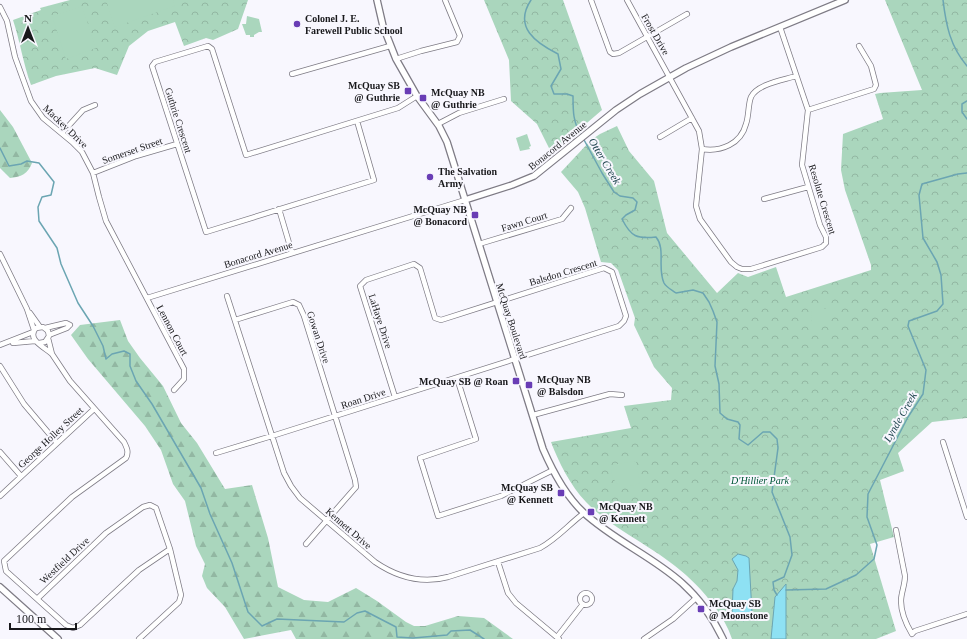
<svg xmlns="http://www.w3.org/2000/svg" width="967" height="639" font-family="'Times New Roman',serif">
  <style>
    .forest { fill: url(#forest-firs) }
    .park { fill: url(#park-crowns) }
    .pitch { fill: #aad6bd }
    .water { fill: #8ee1f3; stroke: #6ba5b2 }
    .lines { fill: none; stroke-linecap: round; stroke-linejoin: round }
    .stream { stroke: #6ba5b2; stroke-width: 1.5 }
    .minor-casing { stroke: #7e7b85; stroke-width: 6 }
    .tertiary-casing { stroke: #7e7b85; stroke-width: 8 }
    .minor { stroke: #fff; stroke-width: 4.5 }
    .tertiary { stroke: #fff; stroke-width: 5.5 }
    .poi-dot { fill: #693db5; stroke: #f8f7fe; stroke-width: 1.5 }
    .labels { text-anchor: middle; stroke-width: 4; stroke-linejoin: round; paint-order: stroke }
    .poi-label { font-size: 10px; font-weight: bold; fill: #18181b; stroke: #f8f7fe; text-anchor: start }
    .street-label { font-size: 10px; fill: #18181b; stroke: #f8f7fe }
    .park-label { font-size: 10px; font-style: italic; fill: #005737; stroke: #f8f7fe }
    .water-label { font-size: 11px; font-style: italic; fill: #214750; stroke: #f8f7fe }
  </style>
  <defs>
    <pattern id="forest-firs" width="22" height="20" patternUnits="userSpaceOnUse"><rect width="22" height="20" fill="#aad6bd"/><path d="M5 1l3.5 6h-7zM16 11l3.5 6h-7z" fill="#92b7a2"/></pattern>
    <pattern id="park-crowns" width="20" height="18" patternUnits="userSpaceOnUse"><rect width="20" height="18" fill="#aad6bd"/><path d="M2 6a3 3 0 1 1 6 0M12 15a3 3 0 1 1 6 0" fill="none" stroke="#92b7a2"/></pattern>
  </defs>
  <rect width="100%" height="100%" fill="#f8f7fe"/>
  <path class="forest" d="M0 110 13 127 32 163C28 174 21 177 10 178L0 168Z
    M120 320 128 341 140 358 163 386 181 423 197 443 225 489 252 485 268 538 278 587 304 600 328 602 356 588 377 601 406 622 414 626H425L458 616 484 618 513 639H296L291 630 244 639 225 607 207 588 202 576 205 564 196 546 185 501 173 484 161 450 145 426 88 359 71 335 80 325Z"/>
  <path class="park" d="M70 0H248L238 29 213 40 206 38 184 46 175 22 148 31 129 46 117 75 95 68 56 76 31 85C23 63 20 41 13 20L41 10 40 8Z
    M484 0H563L602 110 567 140 551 152 537 124 511 101 509 60Z
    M885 0H967V418L932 422 898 453 904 471 880 480 894 537 870 544 896 631 876 639H732C728 627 722 617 715 607 690 573 664 557 629 535 614 525 598 515 586 502 570 485 559 463 551 442L631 428 624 406 671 400 672 388 654 367 634 325 635 318 618 270 611 263 601 262 585 208 578 192 561 172 591 140 600 134 617 126 629 151 654 181 667 233 717 293 738 273 748 277 776 267 786 297 871 270V265L845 190 841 170 843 134 883 119 875 94 880 93 922 90Z"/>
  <path class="pitch" d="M106 0H173L175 6 115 27Z
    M82 6 96 48 66 59 52 16Z
    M247 16 259 19 262 32H259L254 35V37H250V35H246L242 24H246Z
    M527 134 531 146 529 147 530 149 520 151 516 138Z
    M812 309H819V324H811Z
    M821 309H829V325H821Z
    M636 461 640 483 630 486H620C613 480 610 474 612 465Z"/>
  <path class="water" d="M738 554 746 556 749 558 752 613 750 618 743 621 742 618 734 619 728 615 732 614 733 589 737 581 738 570 732 559Z
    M786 584V639H771L775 597Z"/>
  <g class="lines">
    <path class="stream" d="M531 0C513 27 536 43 558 54L561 69 551 86 554 94H567L573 96C573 111 573 122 581 135
      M943 0C946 25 950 46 967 66
      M967 101 962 104V112L967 119
      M583 138 602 173 614 192 620 196 633 198 637 202 635 210 626 215 622 219C631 237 637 239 656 237 666 249 657 268 664 283 666 287 672 290 676 293L693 290 703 293 709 302 713 311 717 322 715 366 719 384 720 413 727 419 738 422 740 425 739 439 748 445 763 432H770L777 439 778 448 772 492 790 537 792 555 784 577 773 582 774 590 777 595
      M0 148 9 166 21 164 27 161 39 163 54 182 51 195 42 197 38 207 39 221 57 248 61 264 78 303 93 326 103 346 106 359 112 354 124 351 130 354V366L136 381 152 404 201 488 210 514 232 563 248 612 262 626 277 619 344 622 357 613 365 611 396 627 397 637 413 638 447 635 451 631 470 630 484 639
      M786 590 826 589 856 575 874 559 877 545 867 517 868 494 908 417 923 394 926 370 908 326 909 321 937 311 943 304 941 275 937 262 923 238 919 195 922 184 958 174 967 173"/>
    <defs>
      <path id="minor" d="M591 0 610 52 613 54 619 53 687 14
        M627 0 699 131 702 149 696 206 700 219 731 262 737 267 742 269H751L761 266 822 247 826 243V237L820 225 802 165 808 110 780 27
        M0 7 7 21 15 57 31 101 43 118 72 142 82 152 93 173 99 197 106 221 184 369V379L174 390
        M396 59 421 51 457 42 460 36 445 0
        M292 74 390 46
        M808 110 874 89 876 85 871 66 859 46
        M357 121 374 180 206 232 152 66 155 62 208 46 212 49 246 155 398 108 417 96
        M438 124 459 113 504 99
        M62 133 83 110 95 105
        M660 137 692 118
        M702 149C721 152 741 144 746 124 749 116 748 104 751 97 757 84 784 80 796 76
        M93 173 136 156 177 144
        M764 199 808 187
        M279 209 292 253
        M479 244 562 219 571 208
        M0 254 27 309 34 330
        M227 296 284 473 291 486 300 498 375 562C397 577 422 584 448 577L540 548C558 538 568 525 584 513
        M147 298 465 200
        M30 313 40 327
        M235 320 293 302 299 305 304 316 355 480 356 487 306 544
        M45 328 66 323 70 325
        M49 335 67 328 70 325
        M48 338 52 354 70 381 124 442C127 448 129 452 126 458L72 497 4 561 6 571 66 625 73 628 80 625 139 570 170 549
        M13 343 35 341
        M39 343 45 342 49 336 48 331 43 327 36 328C26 339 44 347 52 354
        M0 345 33 332
        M0 366 24 404 57 443
        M457 378 476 439 420 458 438 516 501 496 553 470
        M533 415 610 394 622 395
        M943 442 967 517
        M0 452 21 476
        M216 453 272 436 619 326 624 321 626 316 612 272 604 268 441 320 435 318 420 268 414 264 366 280 360 286 395 397
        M0 496 94 409
        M896 530 905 576C905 585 901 593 901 601 901 613 906 624 912 634
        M498 562 508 593 516 603 559 639
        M580 599a6 6 0 1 1 12 0a6 6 0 1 1-12 0Z
        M37 599 106 533 143 507 150 505 156 508 170 549 181 595 179 602 139 639
        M912 634 915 631 967 614
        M557 637 583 604
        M644 639 673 619 696 598"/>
      <path id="tertiary" d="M377 0 383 26 396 59 417 96 439 126 447 142 543 449C553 472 565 495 583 512 613 540 652 556 682 583 700 599 713 618 723 639
        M465 200 512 185 534 176 616 110 640 94 686 68 731 47 845 0
        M0 587 58 639"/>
    </defs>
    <use href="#minor" class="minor-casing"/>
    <use href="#tertiary" class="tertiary-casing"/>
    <use href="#minor" class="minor"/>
    <use href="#tertiary" class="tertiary"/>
  </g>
  <g class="poi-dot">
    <circle cx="297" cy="24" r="4"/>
    <rect x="404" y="87" width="8" height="8" rx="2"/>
    <rect x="419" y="94" width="8" height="8" rx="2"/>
    <circle cx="430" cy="177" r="4"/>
    <rect x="471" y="211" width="8" height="8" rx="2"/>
    <rect x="512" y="377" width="8" height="8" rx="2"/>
    <rect x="525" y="381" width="8" height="8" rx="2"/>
    <rect x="557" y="489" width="8" height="8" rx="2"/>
    <rect x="587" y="508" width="8" height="8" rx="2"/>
    <rect x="697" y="605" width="8" height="8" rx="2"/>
  </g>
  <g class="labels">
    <g class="poi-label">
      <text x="305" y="22">Colonel J. E.<tspan x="305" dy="12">Farewell Public School</tspan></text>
      <text x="400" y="89" text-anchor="end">McQuay SB<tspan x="400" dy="12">@ Guthrie</tspan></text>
      <text x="431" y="96">McQuay NB<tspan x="431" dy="12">@ Guthrie</tspan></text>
      <text x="438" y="175">The Salvation<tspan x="438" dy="12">Army</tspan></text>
      <text x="467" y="213" text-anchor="end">McQuay NB<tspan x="467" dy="12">@ Bonacord</tspan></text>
      <text x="537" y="383">McQuay NB<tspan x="537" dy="12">@ Balsdon</tspan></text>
      <text x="508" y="385" text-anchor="end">McQuay SB @ Roan</text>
      <text x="553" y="491" text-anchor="end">McQuay SB<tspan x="553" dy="12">@ Kennett</tspan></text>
      <text x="599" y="510">McQuay NB<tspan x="599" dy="12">@ Kennett</tspan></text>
      <text x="709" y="607">McQuay SB<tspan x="709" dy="12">@ Moonstone</tspan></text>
    </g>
    <g class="street-label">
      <text transform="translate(656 34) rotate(60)" y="4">Frost Drive</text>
      <text transform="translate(179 120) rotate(72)" y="4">Guthrie Crescent</text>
      <text transform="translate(66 126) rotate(44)" y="4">Mackey Drive</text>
      <text transform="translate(557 145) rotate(-39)" y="4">Bonacord Avenue</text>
      <text transform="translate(132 150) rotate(-19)" y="4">Somerset Street</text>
      <text transform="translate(823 199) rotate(73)" y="4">Resolute Crescent</text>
      <text transform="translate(524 221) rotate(-17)" y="4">Fawn Court</text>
      <text transform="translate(258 254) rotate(-17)" y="4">Bonacord Avenue</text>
      <text transform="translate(563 272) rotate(-17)" y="4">Balsdon Crescent</text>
      <text transform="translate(381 321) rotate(72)" y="4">LaHaye Drive</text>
      <text transform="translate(512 321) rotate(72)" y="4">McQuay Boulevard</text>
      <text transform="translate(173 330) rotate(62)" y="4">Lennon Court</text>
      <text transform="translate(319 337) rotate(72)" y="4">Gowan Drive</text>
      <text transform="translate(363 398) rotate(-18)" y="4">Roan Drive</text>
      <text transform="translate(50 437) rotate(-43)" y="4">George Holley Street</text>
      <text transform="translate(349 528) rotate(41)" y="4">Kennett Drive</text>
      <text transform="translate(64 560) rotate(-43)" y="4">Westfield Drive</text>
    </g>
    <g class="park-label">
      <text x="760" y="484">D'Hillier Park</text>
    </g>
    <g class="water-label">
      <text transform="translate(605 161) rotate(59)" y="4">Otter Creek</text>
      <text transform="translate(900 417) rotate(-60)" y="4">Lynde Creek</text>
    </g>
  </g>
  <g transform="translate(28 28)" stroke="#f8f7fe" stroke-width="3" paint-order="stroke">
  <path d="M0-3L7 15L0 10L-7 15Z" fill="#18181b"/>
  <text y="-6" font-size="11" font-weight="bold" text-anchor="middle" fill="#18181b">N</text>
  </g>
  <path d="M10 623v6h66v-6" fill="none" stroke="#18181b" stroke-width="2"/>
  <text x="16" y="623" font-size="12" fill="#18181b" stroke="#f8f7fe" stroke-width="3" paint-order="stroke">100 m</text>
</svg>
